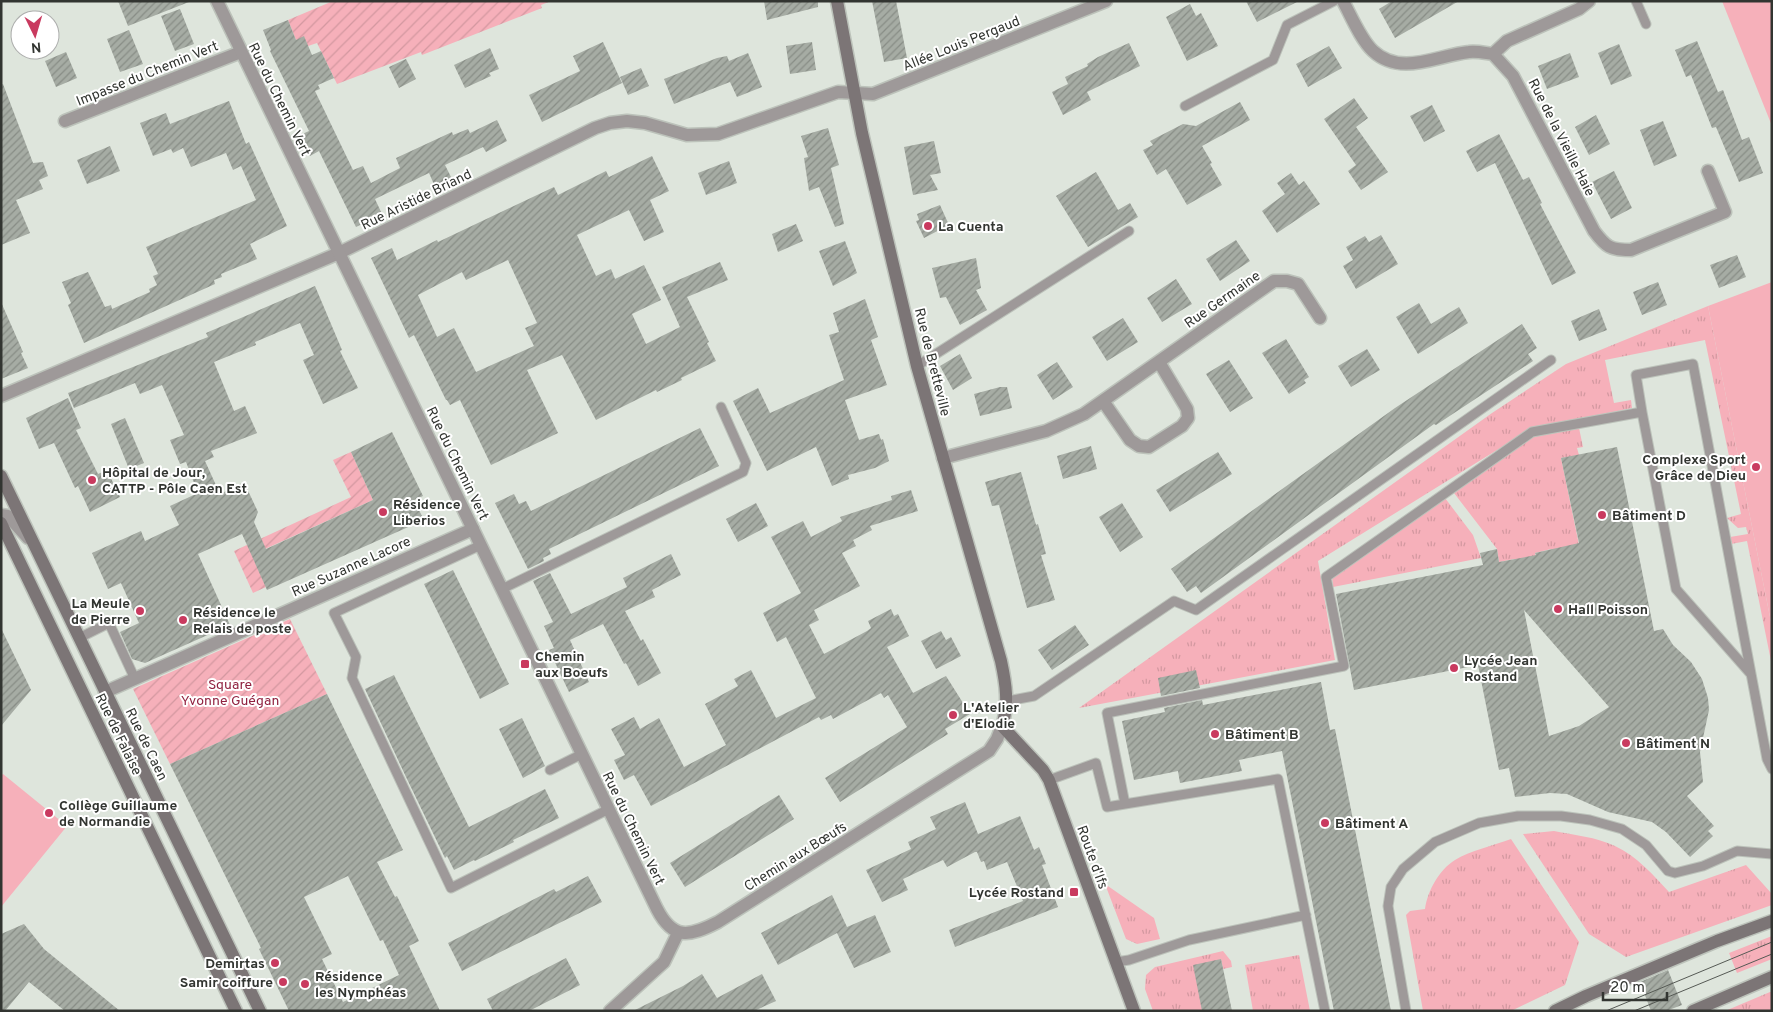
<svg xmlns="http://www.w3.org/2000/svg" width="1773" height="1012" font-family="Overpass,sans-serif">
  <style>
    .grass { fill: url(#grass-tufts) }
    .garden { fill: url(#garden-furrows) }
    .pitch { fill: #f6b0ba }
    .building { fill: url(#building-hatch); fill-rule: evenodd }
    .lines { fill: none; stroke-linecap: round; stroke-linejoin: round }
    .service-casing { stroke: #bcc2ba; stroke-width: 11 }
    .minor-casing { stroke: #bcc2ba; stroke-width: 15 }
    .tertiary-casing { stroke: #bcc2ba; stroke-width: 15 }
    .secondary-casing { stroke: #bcc2ba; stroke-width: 15 }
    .service { stroke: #9e9999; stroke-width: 9 }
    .minor { stroke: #9e9999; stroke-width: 12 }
    .tertiary { stroke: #9e9999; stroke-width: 12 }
    .secondary { stroke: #7c7576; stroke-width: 12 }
    .tram { stroke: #555954; stroke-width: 1 }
    .poi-dot { fill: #c93a5f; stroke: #fff; stroke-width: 2 }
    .labels { text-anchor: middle; stroke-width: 4; stroke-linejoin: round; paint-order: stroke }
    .street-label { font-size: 14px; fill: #323531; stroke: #fff }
    .poi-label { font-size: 14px; font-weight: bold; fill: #323531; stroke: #fff; text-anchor: start }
    .park-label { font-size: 14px; fill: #902240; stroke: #fff }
  </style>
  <defs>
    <pattern id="grass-tufts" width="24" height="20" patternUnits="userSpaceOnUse" patternTransform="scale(1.25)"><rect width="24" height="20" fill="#f6b0ba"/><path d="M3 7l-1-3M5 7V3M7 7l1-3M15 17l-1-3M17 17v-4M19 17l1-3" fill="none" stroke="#d398a0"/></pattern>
    <pattern id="garden-furrows" width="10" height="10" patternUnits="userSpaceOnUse" patternTransform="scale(1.25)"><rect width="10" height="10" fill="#f6b0ba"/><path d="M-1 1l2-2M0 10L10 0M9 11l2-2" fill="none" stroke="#d398a0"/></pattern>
    <pattern id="building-hatch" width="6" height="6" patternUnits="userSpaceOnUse" patternTransform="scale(1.25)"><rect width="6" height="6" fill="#a6aca4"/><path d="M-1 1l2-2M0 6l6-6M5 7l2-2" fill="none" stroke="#888d86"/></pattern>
  </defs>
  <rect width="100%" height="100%" fill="#dee5dc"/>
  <path class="grass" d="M1708 306 1772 627V666L1747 541 1731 544 1730 537 1748 534 1746 527 1738 528 1727 518 1741 514 1705 340 1605 360 1614 403 1631 400 1632 408 1531 429 1318 561 1335 660 1079 708 1492 413 1566 364Z
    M1579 428 1583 447 1577 448 1579 455 1561 458 1584 569 1551 549 1535 553 1540 578 1514 559 1499 562 1497 549 1454 493 1535 435Z
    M1445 498 1473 535 1481 558 1333 587 1332 577Z
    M1554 831C1574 835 1596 837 1615 846 1637 856 1653 875 1669 892L1746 865 1772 894V905L1626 957 1589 934 1523 834Z
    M1511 839 1579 942 1565 985 1511 1011H1423L1406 915 1410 911 1425 909C1428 890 1439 870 1455 860 1469 851 1495 845 1511 839Z
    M1105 884 1154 918 1160 939 1137 944 1126 939Z
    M1772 936V959L1737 973 1729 953Z
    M1223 951 1231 961 1232 967 1223 969 1221 959 1202 1011H1153L1145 989 1146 975 1155 967Z
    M1299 955 1310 1011H1253L1245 965Z
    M1770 992H1772V1011H1725Z"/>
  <path class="garden" d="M333 1H551L541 5 542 8 422 55 421 52 337 84 317 43 308 46 304 37 296 40 288 20Z
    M351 452 373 500 252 555 266 587 253 593 234 551 351 497 333 460Z
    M290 619 327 694 170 764 133 689Z"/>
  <path class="pitch" d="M1722 1H1772V126Z
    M1772 282V627L1708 306Z
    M3 774 67 826 1 907V776Z"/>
  <path class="building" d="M118 1H189V2L128 26Z
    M764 1H818V7L767 20Z
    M872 1H896L907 58 884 62Z
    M1246 1H1299L1257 22Z
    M1392 1H1459L1395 38 1379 9Z
    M1190 4 1196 16 1201 13 1218 46 1187 61 1166 17Z
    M180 9 194 44 175 51 161 16Z
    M288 20 296 40 304 36 312 55 321 51 334 78 318 85 320 89 315 91 353 170 363 166 371 183 400 168 396 158 452 132 453 135 468 129 470 133 497 120 507 141 486 152 483 147 445 165 453 181 436 189 429 173 375 199 382 214 356 227 319 151 310 156 300 135 309 131 270 51 271 50 263 30Z
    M129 30 143 64 120 72 107 39Z
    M1697 41 1718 92 1723 90 1742 140 1749 137 1763 173 1739 182 1716 127 1712 128 1691 75 1686 77 1675 50Z
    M603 42 622 83 542 122 529 95 580 71 573 56Z
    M812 42 816 70 790 74 786 46Z
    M1129 43 1140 66 1087 92 1091 100 1063 115 1052 92 1068 84 1065 77 1088 66 1087 64 1098 57Z
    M1619 44 1632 76 1611 85 1598 53Z
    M1329 46 1342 68 1308 87 1296 64Z
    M490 48 499 69 489 73 491 76 465 88 454 65Z
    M66 52 77 78 56 87 45 61Z
    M748 53 762 87 737 97 730 82 674 104 664 79 717 58 727 56 729 61Z
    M1570 53 1579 77 1547 89 1538 66Z
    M406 59 416 79 399 88 389 67Z
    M641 68 649 86 628 95 620 77Z
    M3 84 33 163 43 162 48 176 39 180 43 189 16 200 30 233 1 245V85Z
    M1354 98 1368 118 1356 127 1388 172 1361 190 1348 171 1356 165 1324 119Z
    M229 101 246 144 249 142 287 226 250 244 257 259 221 274 222 277 214 280 215 284 84 343 68 305 71 303 62 282 88 272 105 307 111 305 112 309 150 292 149 289 157 285 153 276 158 274 146 247 256 200 241 166 233 170 226 153 191 167 183 148 173 153 171 149 153 156 140 123 166 113 170 124Z
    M1240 102 1250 120 1202 146 1212 163 1210 164 1222 185 1187 205 1166 169 1157 175 1143 150 1153 145 1150 141 1183 124 1196 126Z
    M1432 105 1445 131 1424 142 1410 116Z
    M1596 115 1610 144 1589 155 1575 127Z
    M1663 121 1677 156 1654 166 1640 130Z
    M828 128 839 165 831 168 844 224 835 227 819 187 809 191 804 158 808 157 801 136Z
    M1499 134 1523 180 1529 177 1542 203 1540 204 1576 273 1552 285 1495 163 1477 172 1466 151Z
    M934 141 941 173 930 175 938 190 913 195 904 147Z
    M110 146 120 171 87 184 77 160Z
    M652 156 669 191 650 200 664 232 644 241 629 210 577 235 596 276 611 269 615 279 644 265 661 300 632 314 646 344 680 327 662 287 720 262 728 280 687 297 709 342 707 343 716 361 681 378 682 380 657 392 656 390 596 420 562 355 527 370 558 433 491 465 460 400 450 405 447 400H446L414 335 409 338 371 258 392 248 397 260 437 240 438 242 554 187 558 195 606 171 609 177ZM508 260 537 323 525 328 534 346 476 372 454 328 437 337 418 295 462 272 466 280Z
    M729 161 737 183 706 195 698 173Z
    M1614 171 1632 208 1611 219 1592 182Z
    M1096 172 1118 210 1130 203 1138 217 1088 247 1056 196Z
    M1291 173 1299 185 1304 181 1320 204 1277 233 1262 211 1285 194 1277 183Z
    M940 205 949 225 924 238 916 221 919 220 917 214Z
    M796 224 803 241 778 252 772 234Z
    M1381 235 1398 264 1356 289 1343 266 1353 260 1346 247 1365 236 1369 242Z
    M1236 240 1250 261 1220 281 1206 259Z
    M845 241 857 273 833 286 819 251Z
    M1737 255 1746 277 1719 288 1710 265Z
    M976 258 981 288 976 290 987 310 960 325 946 297 940 298 932 268Z
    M1176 279 1192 304 1162 322 1147 298Z
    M1658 282 1667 305 1642 315 1633 292Z
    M315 286 342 350 340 351 358 388 323 404 303 360 314 355 300 323 255 342 256 345 214 362 234 411 245 406 257 433 211 451 214 457 205 461 220 494 244 482 258 512 254 522 266 549 373 500 351 452 392 432 423 496 414 500 424 520 267 590 242 534 198 554 230 625 145 663 132 659 120 632 139 623 121 583 108 589 92 553 141 531 145 541 179 525 170 506 198 493 186 462 180 464 170 440 184 435 162 385 140 394 135 383 74 408 68 393 208 337 206 333Z
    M865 299 878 337 871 340 887 385 845 400 859 440 879 434 881 440 883 439 889 461 875 468 848 475 849 479 832 486 816 447 767 471 733 401 758 388 770 413 844 380 829 335 839 332 833 313Z
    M1 302 23 352 21 353 28 368 1 379Z
    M1419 303 1431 324 1459 307 1468 323 1418 354 1396 317Z
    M1599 309 1607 330 1579 341 1571 321Z
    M1123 318 1138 342 1107 361 1092 337Z
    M1522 324 1537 348 1528 354 1533 361 1436 425 1434 424 1201 593 1196 586 1187 592 1171 569 1395 408Z
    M1286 339 1309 377 1304 380 1306 383 1289 394 1262 353Z
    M1367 349 1380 370 1351 387 1338 366Z
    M960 354 972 378 953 390 940 366Z
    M1229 360 1253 398 1230 412 1206 374Z
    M1057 362 1073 387 1053 400 1037 375Z
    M1000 387H1007L1012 408 980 416 974 394Z
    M68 398 81 428 76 430 98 474 107 470 120 497 90 512 78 486 75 488 54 443 39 449 26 418Z
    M125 418 144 463 129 469 111 424Z
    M700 428 719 466 549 549 551 554 543 558 544 561 528 569 495 503 514 494 519 504 526 501 531 511Z
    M1091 446 1097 469 1063 479 1057 456Z
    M1617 447 1654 631 1663 629 1673 645 1691 662 1702 679 1708 698 1709 710 1700 752 1703 782 1687 796 1714 826 1708 831 1713 836 1690 857 1666 832 1652 822 1608 812 1567 794 1550 793 1515 797 1509 768 1499 770 1478 665 1354 690 1336 594 1483 565 1480 553 1497 549 1499 562 1536 555 1535 553 1579 543 1561 458ZM1524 610 1609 707 1579 726 1549 736Z
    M1218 452 1232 474 1170 512 1156 490Z
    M1021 472 1036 525 1038 524 1046 554 1041 555 1055 600 1027 608 999 505 992 506 985 482Z
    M911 490 918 511 870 526 872 530 853 540 856 546 842 553 860 586 814 610 819 620 809 625 824 654 867 631 871 628 868 621 891 609 894 616 898 614 909 636 887 647 913 693 946 676 970 714 945 729 948 734 840 802 825 778 907 727 888 695 884 698 881 693 833 719 831 715 821 720 819 717 651 806 634 775 624 780 614 760 625 755 611 729 634 717 640 729 659 718 684 767 726 745 705 704 738 686 734 679 751 670 776 718 816 698 786 637 777 642 763 613 801 593 771 537 803 521 811 537 842 521 840 517 892 500 891 496Z
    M756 503 768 526 738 542 726 519Z
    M1122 503 1143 537 1120 552 1099 517Z
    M671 554 681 575 652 590 655 597 625 611 641 641 643 639 661 673 638 686 626 663 624 664 603 624 570 640 589 682 569 692 549 650 554 648 544 626 553 622 533 581 550 573 571 614 627 587 623 578Z
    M453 570 509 684 480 699 424 584Z
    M1075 625 1089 645 1052 670 1038 650Z
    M1 628 31 690 1 726Z
    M941 631 946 640 951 637 961 656 936 669 921 641Z
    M1196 670 1200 688 1161 696 1158 678Z
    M394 675 469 827 545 789 559 818 513 840 514 842 475 861 474 860 454 870 447 856 445 858 406 777 365 689Z
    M1321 682 1330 730 1335 729 1391 1011H1334L1282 751 1239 760 1242 771 1180 783 1178 771 1134 780 1122 721 1165 712 1164 708 1202 700 1203 705Z
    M327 694 403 850 377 862 395 897 397 896 419 941 409 946 440 1011H289L259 949 261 948 170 764ZM348 876 380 941 383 940 399 975 343 1002 322 959 332 954 304 897Z
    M522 718 545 766 523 778 499 729Z
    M779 795 794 819 685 887 670 863Z
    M965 802 978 834 1020 816 1034 850 1039 847 1046 864 1042 865 1058 907 955 947 949 930 1023 901 1007 862 987 870 984 861 981 862 977 852H975L947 867 943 860 903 879 908 890 882 902 866 870 911 849 908 842 936 829 930 817Z
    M588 876 602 902 462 971 448 943 554 889 556 892Z
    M832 895 847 927 875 915 891 952 854 968 837 933 778 965 761 933Z
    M24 924 44 949 120 1011H65L29 982 5 1011H1V934Z
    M566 958 580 985 529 1011H493L487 999Z
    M1221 959 1232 1011H1202L1193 965Z
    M1668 970 1682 1005 1666 1011H1651L1640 982Z
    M702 974 717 998 762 974 776 1001 754 1011H633L683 986Z"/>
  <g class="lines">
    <defs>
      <path id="service" d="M1636 1 1646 24
        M1185 106 1273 60 1287 25 1334 1
        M917 366 1129 231
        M1642 412 1676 589 1750 673
        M481 545 334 613 356 657 352 678 451 888 609 809
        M502 589 743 472 746 463 721 407
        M79 638 109 623 135 679
        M1007 701 1034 696 1174 601 1196 610 1551 360
        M550 770 582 754
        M1049 780 1096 763 1107 807 1125 804
        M1116 962 1129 960 1189 940 1306 915
        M1325 1011 1278 779 1125 804 1107 713 1344 666 1326 577 1532 432 1642 412 1636 375 1693 364 1767 759 1772 769
        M1406 1011 1388 906 1391 887 1403 869 1435 842 1479 823 1518 816H1561L1590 820 1622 829 1646 845 1668 871 1675 873 1703 866 1737 851 1772 854"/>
      <path id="minor" d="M1343 1C1351 16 1361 40 1373 51 1401 77 1438 55 1469 52 1477 51 1485 53 1493 54L1513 76 1594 231C1606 247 1610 250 1631 250L1725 212 1708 171
        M1493 54 1507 41 1579 9 1589 1
        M65 121 241 52
        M1 396 339 253 595 128 610 123 627 121 645 123 687 135 718 134 838 92 873 94 1106 1
        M1103 401 1130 440 1139 446 1149 447 1182 426 1188 418 1187 409 1159 362
        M943 458 1046 431 1084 414 1274 281H1287L1298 284 1320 318
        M1 515 8 516 28 538
        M105 692 473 529"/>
      <path id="tertiary" d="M217 1 657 909C673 940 689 937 718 922L989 751 997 739 1002 726
        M610 1011 664 962 678 933"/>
      <path id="secondary" d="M837 1 862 133 917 366 1001 661C1006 684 1009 704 1002 726L1043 770 1049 780 1134 1011
        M1 476 260 1011
        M1 523 236 1011
        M1555 1011 1586 996 1717 941 1772 921
        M1693 1011 1772 977"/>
    </defs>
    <use href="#service" class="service-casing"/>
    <use href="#minor" class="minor-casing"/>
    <use href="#tertiary" class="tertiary-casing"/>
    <use href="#secondary" class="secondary-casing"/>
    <use href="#service" class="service"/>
    <use href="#minor" class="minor"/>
    <use href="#tertiary" class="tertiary"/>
    <use href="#secondary" class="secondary"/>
    <path class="tram" d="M1606 1011 1772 942
      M1634 1011 1772 954"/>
  </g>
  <g class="poi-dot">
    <circle cx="928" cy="226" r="5"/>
    <circle cx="1756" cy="467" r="5"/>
    <circle cx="92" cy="480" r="5"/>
    <circle cx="383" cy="512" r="5"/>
    <circle cx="1602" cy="515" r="5"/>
    <circle cx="1558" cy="609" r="5"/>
    <circle cx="140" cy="611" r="5"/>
    <circle cx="183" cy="620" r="5"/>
    <rect x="520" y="659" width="10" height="10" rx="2.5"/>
    <circle cx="1454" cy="668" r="5"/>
    <circle cx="953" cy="715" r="5"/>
    <circle cx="1215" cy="734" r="5"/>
    <circle cx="1626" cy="743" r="5"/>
    <circle cx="49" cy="813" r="5"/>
    <circle cx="1325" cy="823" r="5"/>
    <rect x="1069" y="887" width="10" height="10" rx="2.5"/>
    <circle cx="275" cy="963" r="5"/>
    <circle cx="283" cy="982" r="5"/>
    <circle cx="305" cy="984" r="5"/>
  </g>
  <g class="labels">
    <g class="street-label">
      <text transform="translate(961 43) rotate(-22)" y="5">Allée Louis Pergaud</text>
      <text transform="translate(147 73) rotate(-22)" y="5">Impasse du Chemin Vert</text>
      <text transform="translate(280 99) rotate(64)" y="5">Rue du Chemin Vert</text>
      <text transform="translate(1562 137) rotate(63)" y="5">Rue de la Vieille Haie</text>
      <text transform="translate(416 199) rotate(-26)" y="5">Rue Aristide Briand</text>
      <text transform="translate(1222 299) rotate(-35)" y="5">Rue Germaine</text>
      <text transform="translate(933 362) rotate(76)" y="5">Rue de Bretteville</text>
      <text transform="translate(458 463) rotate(64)" y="5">Rue du Chemin Vert</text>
      <text transform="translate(351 566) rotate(-24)" y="5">Rue Suzanne Lacore</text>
      <text transform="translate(119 734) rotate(64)" y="5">Rue de Falaise</text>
      <text transform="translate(147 744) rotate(64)" y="5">Rue de Caen</text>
      <text transform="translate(634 828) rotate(64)" y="5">Rue du Chemin Vert</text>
      <text transform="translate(795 856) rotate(-32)" y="5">Chemin aux Bœufs</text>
      <text transform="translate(1093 857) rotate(70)" y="5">Route d'Ifs</text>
    </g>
    <g class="poi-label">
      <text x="938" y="231">La Cuenta</text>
      <text x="1746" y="464" text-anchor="end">Complexe Sport<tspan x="1746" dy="16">Grâce de Dieu</tspan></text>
      <text x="102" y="477">Hôpital de Jour,<tspan x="102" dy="16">CATTP - Pôle Caen Est</tspan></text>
      <text x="393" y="509">Résidence<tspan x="393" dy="16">Liberios</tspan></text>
      <text x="1612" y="520">Bâtiment D</text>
      <text x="130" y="608" text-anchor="end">La Meule<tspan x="130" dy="16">de Pierre</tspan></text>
      <text x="1568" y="614">Hall Poisson</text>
      <text x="193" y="617">Résidence le<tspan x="193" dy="16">Relais de poste</tspan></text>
      <text x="535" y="661">Chemin<tspan x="535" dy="16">aux Boeufs</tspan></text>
      <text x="1464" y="665">Lycée Jean<tspan x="1464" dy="16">Rostand</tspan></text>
      <text x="963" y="712">L'Atelier<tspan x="963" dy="16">d'Elodie</tspan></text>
      <text x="1225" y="739">Bâtiment B</text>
      <text x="1636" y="748">Bâtiment N</text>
      <text x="59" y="810">Collège Guillaume<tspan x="59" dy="16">de Normandie</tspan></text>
      <text x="1335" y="828">Bâtiment A</text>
      <text x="1064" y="897" text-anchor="end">Lycée Rostand</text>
      <text x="265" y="968" text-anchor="end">Demirtas</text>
      <text x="315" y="981">Résidence<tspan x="315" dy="16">les Nymphéas</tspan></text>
      <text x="273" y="987" text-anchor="end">Samir coiffure</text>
    </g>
    <g class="park-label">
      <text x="230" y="689">Square<tspan x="230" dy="16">Yvonne Guégan</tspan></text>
    </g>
  </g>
  <rect width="1773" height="1012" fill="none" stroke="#323531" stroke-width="5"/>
  <g transform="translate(35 35) rotate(175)"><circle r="24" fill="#ffffff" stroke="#adaead"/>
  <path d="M0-4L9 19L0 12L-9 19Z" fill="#c93a5f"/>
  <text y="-8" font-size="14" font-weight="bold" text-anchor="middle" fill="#323531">N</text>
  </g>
  <path d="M1603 992v8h64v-8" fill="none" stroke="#323531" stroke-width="2.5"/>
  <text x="1610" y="992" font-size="15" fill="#323531" stroke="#ffffff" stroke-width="4" paint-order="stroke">20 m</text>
</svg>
